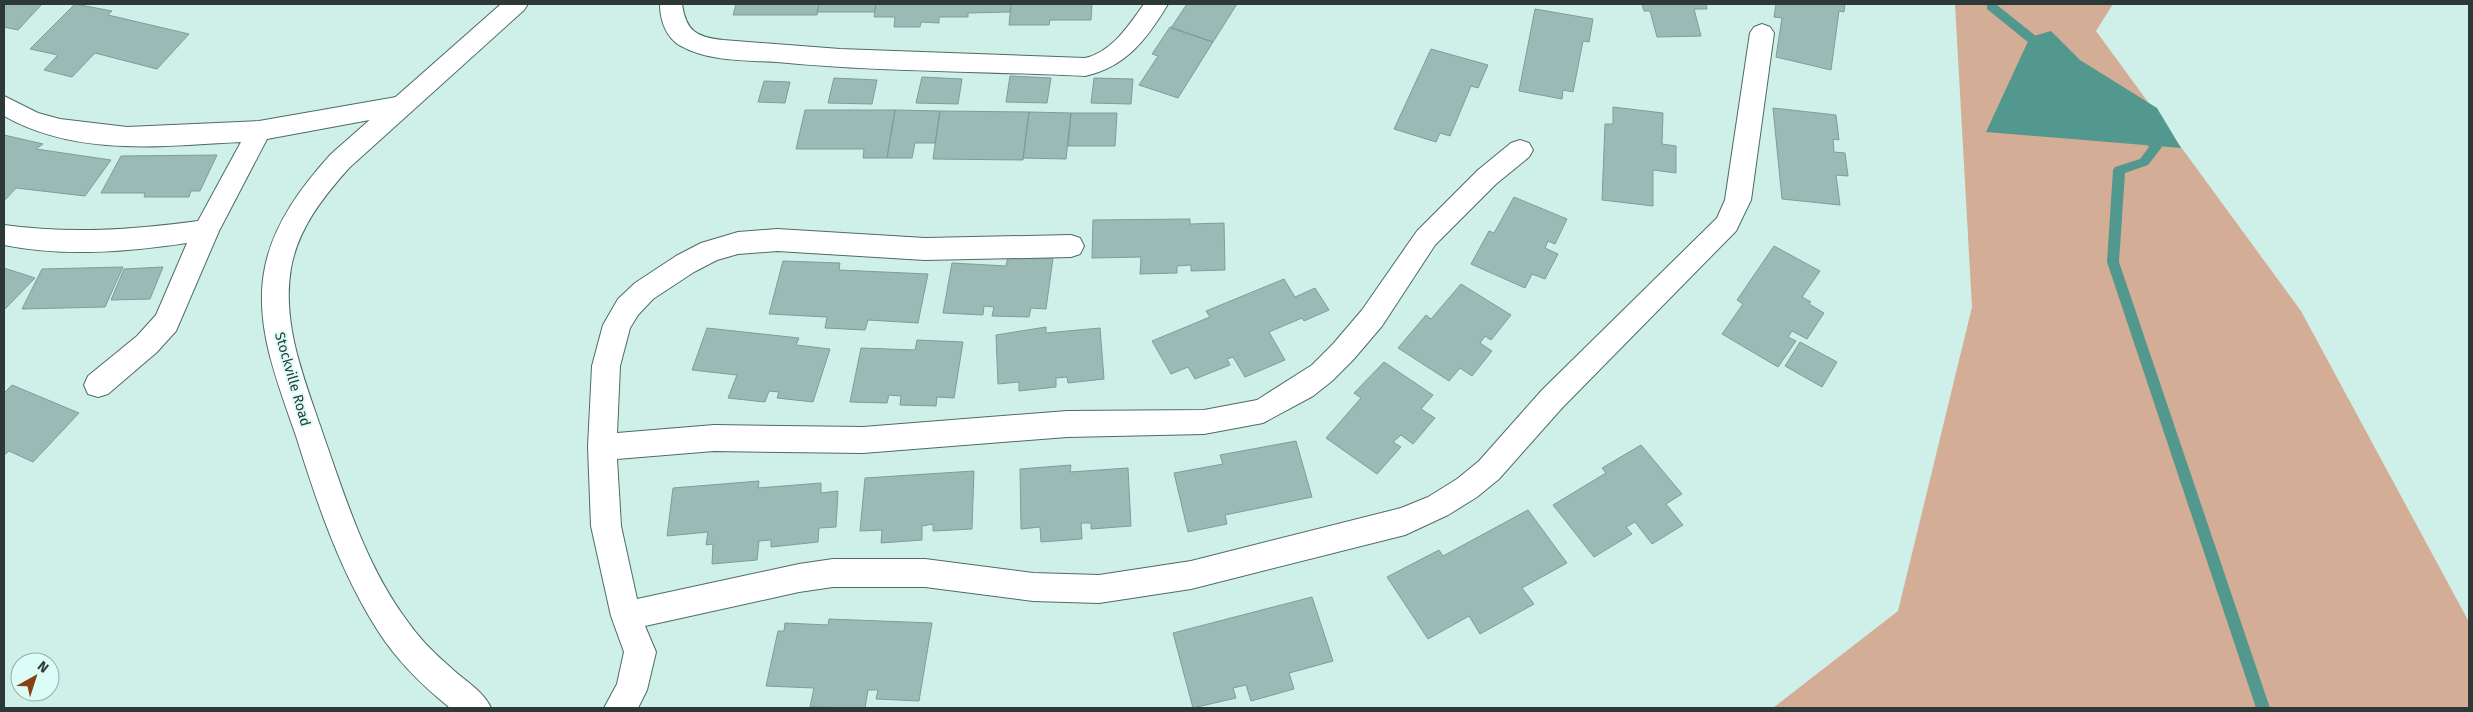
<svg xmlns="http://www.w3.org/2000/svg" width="2473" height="712" font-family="'Fira Sans',sans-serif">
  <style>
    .green { fill: #d4ad96 }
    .water { fill: #53988e }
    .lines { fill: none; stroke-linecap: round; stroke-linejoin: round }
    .stream { fill: #53988e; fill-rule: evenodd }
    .building { fill: #9cbab5; stroke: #7f9d98 }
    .minor-casing { stroke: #4e6b66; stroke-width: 2 }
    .tertiary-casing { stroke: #4e6b66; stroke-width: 2 }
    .minor { fill: #fff; fill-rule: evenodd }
    .tertiary { fill: #fff; fill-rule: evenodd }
    .labels { text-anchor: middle; stroke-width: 4; stroke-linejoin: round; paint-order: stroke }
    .street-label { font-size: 14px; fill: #2d3937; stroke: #dcfcf7 }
  </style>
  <rect width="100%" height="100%" fill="#cfefe9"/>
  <path class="green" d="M1955 4H2113L2096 31 2301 311 2469 622V708H1773L1898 611 1972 307Z"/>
  <path class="water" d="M2051 31 2080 60 2157 108 2181 148 1986 132 2030 37Z"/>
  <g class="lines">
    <path class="stream" d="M1987 4H1998L1997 5 2047 45 2048 48 2047 51H2039L1987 9Z
      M2143 131 2147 132 2162 147 2148 165 2125 173 2119 262 2270 708H2256L2107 262 2113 170 2115 167 2140 159 2149 147 2137 135Z"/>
  </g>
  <path class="building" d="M4 4H42L18 30 4 27Z
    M75 4 112 11 108 15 189 34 157 69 95 53 72 77 44 70 58 55 30 49Z
    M736 4H819L817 15H733Z
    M819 4H876L874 12H817Z
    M876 4H1011L1010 12 968 13V17H939V23L921 22 920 27H894L895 17H874Z
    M1011 4H1092L1091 20H1050L1049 25H1009Z
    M1187 4H1237L1213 42 1171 28Z
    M1642 4H1706L1707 9H1694L1701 36 1657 37 1650 11H1644Z
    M1776 4H1845L1844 12 1839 11 1831 70 1776 57 1782 18 1774 17Z
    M1535 9 1593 19 1589 42 1583 41 1573 92 1563 90 1562 99 1519 91Z
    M1170 27 1213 42 1178 98 1139 85 1158 56 1152 54Z
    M1431 49 1488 65 1478 88 1471 86 1450 136 1440 133 1436 142 1394 129Z
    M1010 76 1051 78 1047 103 1006 102Z
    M922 77 962 79 958 104 916 103Z
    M834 78 877 80 872 104 828 103Z
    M1094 78 1133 79 1131 104 1091 103Z
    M764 81 790 82 785 103 758 102Z
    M1613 107 1663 113 1662 144 1676 146V173L1653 170V206L1602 200 1605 124H1613Z
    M1773 108 1836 115 1839 140 1833 139 1834 152 1845 153 1848 176 1836 175 1840 205 1782 199Z
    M805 110H895L887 158H863L864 149H796Z
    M895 110 940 111 935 143H915L912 158H887Z
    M940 111 1029 112 1023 160 933 159Z
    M1029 112 1071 113 1066 159 1023 158Z
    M1071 113H1117L1115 146H1068Z
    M4 135 43 144 36 149 111 160 85 196 16 188 4 201Z
    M217 155 200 191H191L189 197H144L145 193H101L121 156Z
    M1514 197 1567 219 1555 244 1548 241 1545 248 1558 254 1545 279 1532 274 1525 288 1471 264 1489 231 1494 233Z
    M1190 219V224L1224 223 1225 270 1191 271V265L1177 266V273L1140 274 1141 257 1092 258 1093 220Z
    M1774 246 1820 271 1802 297 1811 302 1809 304 1824 313 1807 339 1792 331 1788 337 1796 341 1778 367 1722 334 1743 304 1737 300Z
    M1008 256 1053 258 1046 309 1031 308 1029 317 992 316 994 307 984 306 983 315 943 313 952 263 1006 266Z
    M783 261 840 263 839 270 928 274 918 323 868 320 865 330 825 328 827 317 769 314Z
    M123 267 105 307 22 309 42 269Z
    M163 267 150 299 111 300 124 269Z
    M4 268 35 278 4 310Z
    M1284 279 1295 297 1315 288 1329 310 1304 321 1302 318 1269 332 1285 360 1245 377 1233 357 1227 359 1230 365 1195 379 1188 367 1171 374 1152 341 1210 317 1206 311Z
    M1461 284 1511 315 1491 340 1485 336 1480 343 1492 351 1472 376 1460 368 1449 381 1398 348 1426 315 1431 319Z
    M1046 327V333L1100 328 1104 379 1068 383 1067 377 1056 378V387L1019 391V382L998 384 996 335Z
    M707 328 799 338 796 345 830 349 813 402 777 398 779 392 769 391 765 402 728 398 737 375 692 370Z
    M917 340 963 342 954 398 937 397 936 406 900 405 901 396 889 395 887 403 850 402 861 348 915 350Z
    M1800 342 1837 362 1822 387 1785 366Z
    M1384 362 1433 395 1421 409 1435 418 1413 444 1401 435 1393 442 1401 447 1377 474 1326 438 1361 398 1354 393Z
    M12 385 79 413 33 462 9 451 4 455V393Z
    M1296 441 1312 497 1225 515 1227 524 1188 532 1174 473 1223 464 1220 455Z
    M1641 445 1682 494 1666 504 1683 525 1652 544 1635 522 1626 527 1632 534 1594 557 1553 505 1606 473 1602 468Z
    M1071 465 1070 472 1128 468 1131 526 1091 529V523H1081L1082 539 1041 542 1040 527 1021 529 1020 469Z
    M974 471 972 529 933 531V524L922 526V540L881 543 882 530 860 531 865 478Z
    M759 481 758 488 821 483V493L838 491 836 527 819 528 818 542 771 547V540L759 541 757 560 712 564 713 544 706 545 708 532 667 536 673 488Z
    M1528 510 1567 563 1522 588 1534 604 1480 634 1469 616 1428 639 1387 577 1439 550 1443 556Z
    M1312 597 1333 661 1289 673 1294 689 1251 701 1246 685 1233 688 1236 698 1193 708 1173 633Z
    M829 619 932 623 919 701 876 699 878 690H868L865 708 810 707 814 688 766 686 778 631H784L785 623 828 625Z"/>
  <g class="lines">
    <defs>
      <path id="minor" d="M660 4H682C686 31 696 37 723 40L840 49 1085 58C1112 52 1129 25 1144 4H1168C1147 39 1126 67 1085 76 983 71 880 72 777 62 746 60 710 62 681 46 666 38 660 20 660 4Z
        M1762 24 1770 27 1774 33 1751 200 1736 231 1562 408 1499 479 1477 497 1448 515 1405 535 1191 589 1099 603 1033 601 925 587H833L799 592 645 626 656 652 647 690 638 708H604L617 684 624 652 611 616 591 526 588 447 592 366 603 325 618 299 635 283 676 256 701 243 738 232 777 229 925 238 1071 235 1080 238 1084 246 1080 254 1071 257 925 260 777 251 738 254 717 260 694 272 653 299 638 315 630 328 620 366 617 433 714 425 863 427 1067 411 1204 410 1257 400 1312 365 1333 344 1362 310 1417 231 1478 170 1511 143 1520 140 1529 143 1533 150 1529 157 1496 184 1435 245 1382 326 1353 360 1332 381 1313 396 1263 423 1204 434 1067 437 863 453 714 451 617 459 621 526 637 599 799 564 833 559H925L1033 573 1099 575 1191 561 1401 508 1428 497 1457 479 1479 461 1542 390 1717 218 1725 200 1750 33 1754 27Z
        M4 96 38 113 60 119 127 127 259 121 402 96 411 98 414 105 411 112 402 114 267 139 219 231 176 331 157 352 108 394 98 397 88 394 84 385 88 376 137 336 156 315 187 243C127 252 64 257 4 245V225C69 234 132 230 198 221L241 142C162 146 76 157 4 116Z"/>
      <path id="tertiary" d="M501 4H528L524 10 349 168C323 197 298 229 291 268 281 326 306 383 324 437 346 500 367 568 408 622 419 638 434 653 449 666 463 680 483 690 491 708H450C423 686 397 661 378 631 340 572 317 503 296 436 278 383 253 325 265 267 274 223 302 186 331 154Z"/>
    </defs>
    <use href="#minor" class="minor-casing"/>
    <use href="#tertiary" class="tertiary-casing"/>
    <use href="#minor" class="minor"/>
    <use href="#tertiary" class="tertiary"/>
  </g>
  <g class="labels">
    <g class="street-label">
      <text transform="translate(293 379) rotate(74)" y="5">Stockville Road</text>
    </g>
  </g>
  <rect width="2473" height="712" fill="none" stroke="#2d3937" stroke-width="10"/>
  <g transform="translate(35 677) rotate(39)"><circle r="24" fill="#dcfcf7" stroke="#96aeaa"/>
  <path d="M0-4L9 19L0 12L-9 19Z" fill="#854311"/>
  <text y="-8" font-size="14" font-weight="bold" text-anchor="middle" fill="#2d3937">N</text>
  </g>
</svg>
